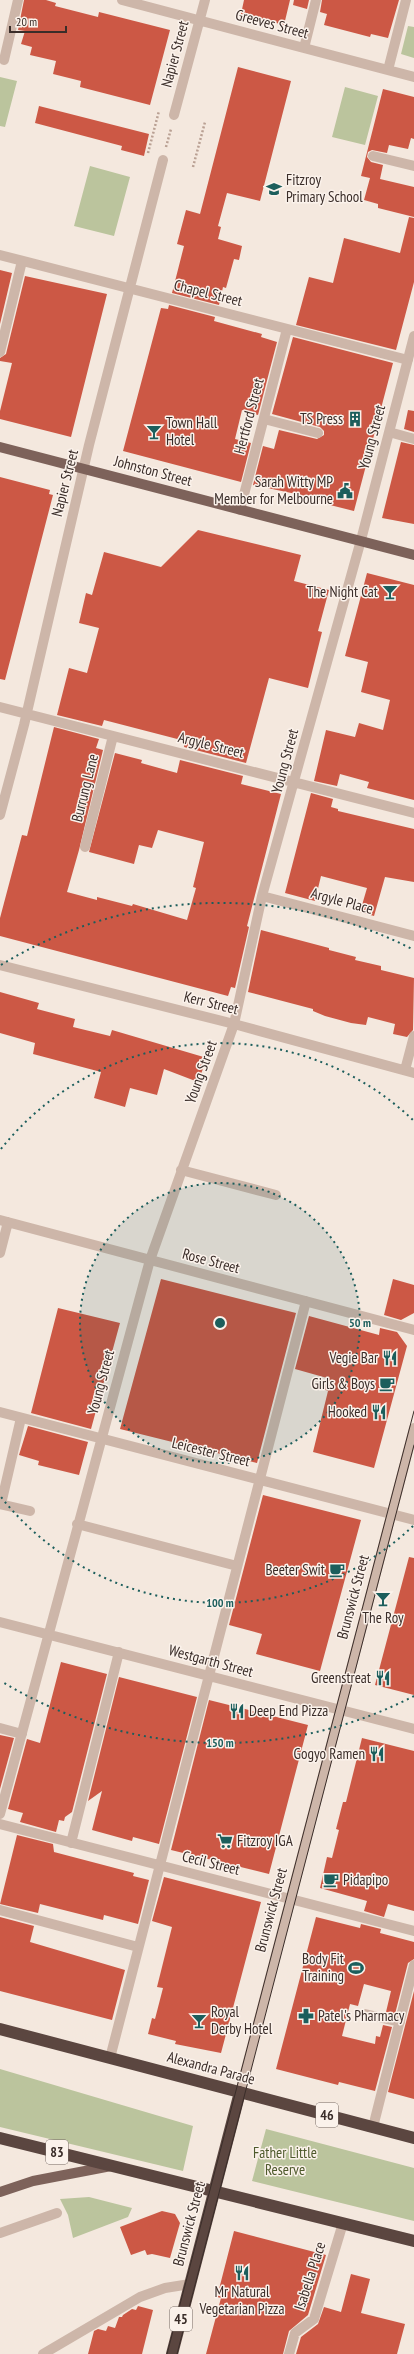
<svg xmlns="http://www.w3.org/2000/svg" width="414" height="2354" font-family="'PT Sans Narrow',sans-serif">
  <style>
    .green { fill: #bbc49d }
    .building { fill: #cc5845 }
    .lines { fill: none; stroke-linecap: round; stroke-linejoin: round }
    .path { stroke: #b9a093; stroke-width: 2.5; stroke-dasharray: 2 2; stroke-linecap: butt }
    .minor { stroke: #cdb6a9; stroke-width: 10 }
    .major { stroke: #7d625a; stroke-width: 10 }
    .highway { stroke: #5b4640; stroke-width: 12 }
    .tram { stroke: #3a2d29; stroke-width: 1 }
    .ring { fill: none; stroke: #1c5e5c; stroke-width: 2; stroke-dasharray: 2 4 }
    .labels { text-anchor: middle; stroke-width: 3; stroke-linejoin: round; paint-order: stroke }
    .shield { fill: #fbf2eb; stroke: #746863; stroke-width: 1 }
    .shield-label { font-size: 14px; font-weight: bold; fill: #3a2d29 }
    .street-label { font-size: 15px; fill: #3a2d29; stroke: #fbf2eb }
    .poi-label { font-size: 15px; fill: #3a2d29; stroke: #fbf2eb; text-anchor: end }
    .park-label { font-size: 15px; fill: #4e5a2c; stroke: #fbf2eb }
    .centre { fill: #1c5e5c; stroke: #fbf2eb; stroke-width: 2 }
    .ring-label { font-size: 12px; text-anchor: middle; font-weight: bold; fill: #1c5e5c; stroke: #fbf2eb; stroke-width: 3; stroke-linejoin: round; paint-order: stroke }
  </style>
  <rect width="100%" height="100%" fill="#f4e8de"/>
  <path class="green" d="M408 26 414 27V58L401 54Z
    M0 77 17 81 5 127 0 126Z
    M345 87 378 96 365 145 332 137Z
    M90 166 130 177 114 236 74 226Z
    M0 2069 193 2126 183 2171 0 2127Z
    M266 2129 414 2168V2221L252 2181Z
    M89 2197 132 2208 128 2217 73 2238 68 2215 60 2199Z"/>
  <path class="building" d="M24 0H46L56 3 55 6 98 17 99 12 170 30 150 105 80 87 81 81 53 74 56 61 30 55 32 47 21 44 25 31 18 30Z
    M244 0H290L284 25 241 14Z
    M294 0H309L307 9 293 5Z
    M322 0H399L388 38 371 34 370 37 324 25 327 14 320 12Z
    M238 67 291 81 260 201 227 193 218 226 221 227 218 239 242 246 239 260 234 259 226 288 223 287 219 305 172 293 184 246 177 244 186 210 200 214Z
    M383 89 414 97V139L411 138 408 149 389 145 387 153 372 150 368 152 367 157 371 162 383 165 380 179 414 187V217L378 208V204L364 200 370 178 361 176Z
    M39 106 149 134 144 156 121 150 122 146 35 123Z
    M409 217 414 218V282L396 350 296 325 309 277 333 283 344 238 400 253Z
    M0 270 12 273 0 324Z
    M25 276 107 294 71 437 0 419V411L12 363 0 361V358L6 354Z
    M169 305 215 317 214 321 262 334 261 337 277 342 258 415 242 410 235 439 251 443 241 482 123 451 161 308 168 309Z
    M293 337 393 363 354 511 326 504V502L301 495 253 485 263 446 274 449 279 430 317 439 324 435V431L320 427 272 414Z
    M408 410 414 411V432L404 429Z
    M401 442 414 445V524L382 518Z
    M0 477 50 490 49 494 53 495 5 680 0 679Z
    M198 530 301 555 294 581 329 590 318 631 322 632 308 688 269 678 246 763 184 747 185 741 104 720 102 726 57 715 69 668 87 673 99 628 79 623 86 593 92 595 104 552 161 567Z
    M367 573 414 585V800L367 788 369 782 340 774 337 786 314 781 326 730 355 737 359 723 383 730 390 700 361 692 368 662 345 656Z
    M54 727 99 739 96 748 103 750 79 850 67 892 97 900V897L132 906 133 904 187 920 196 888 193 887 204 842 158 830 152 848 139 845 134 864 89 852 115 753 142 760 141 763 177 773 180 760 243 776 241 784 281 794 247 926 249 927 235 988 231 987 228 996 0 936V918L22 835 27 836Z
    M311 793 333 799 331 807 338 809V811L414 829V882L385 877 374 916 360 912 367 888 321 876 315 901 285 893Z
    M261 930 329 948V950L356 957 355 960 381 966V970L414 978 413 1030 407 1037 393 1034 395 1024 368 1017 366 1025 351 1023 325 1016 313 1011V1009L248 992Z
    M0 992 39 1003 37 1009 75 1019 73 1027 110 1036 112 1030 207 1058 198 1082 164 1069 157 1095 130 1088 125 1107 94 1098 101 1072 33 1054 35 1043 0 1033Z
    M161 1279 296 1313 257 1463 120 1429Z
    M393 1279 414 1285V1313L401 1320 384 1315Z
    M58 1308 120 1323 91 1429 31 1413Z
    M309 1316 379 1335 380 1328 397 1332 407 1346 374 1468 313 1452 328 1391 324 1389 327 1378 295 1369Z
    M28 1426 88 1442 79 1475 38 1465 39 1461 19 1455Z
    M263 1495 361 1520 320 1671 256 1654 262 1634 229 1625Z
    M409 1557 414 1558V1695L375 1685Z
    M61 1662 107 1674 72 1812 65 1817 64 1821 59 1820 56 1832 20 1822 23 1813 8 1809 27 1739 40 1743Z
    M119 1677 197 1697 159 1844 133 1837 132 1841 92 1830 102 1791 88 1801Z
    M209 1700 308 1725 269 1874 171 1850Z
    M0 1735 14 1738 0 1789Z
    M362 1738 414 1751V1911L388 1904 384 1917 364 1911 367 1901 320 1888 327 1857 332 1858 339 1830 336 1829 343 1802H346Z
    M17 1835 53 1844 54 1852 134 1873 133 1876 149 1880 138 1924 104 1915 103 1920 40 1904 38 1913 0 1904Z
    M164 1877 261 1902 221 2053 175 2044 176 2041 148 2034 152 2018 155 2019 163 1988 157 1987 172 1927 152 1921Z
    M0 1917 34 1926 30 1942 125 1970 112 2020 0 1991Z
    M316 1917 360 1928 361 1924 381 1929 380 1933 414 1942V1959L408 1963 395 2014 386 2012 391 1991 364 1984 358 2006 350 2004 342 2036 375 2044 376 2036 380 2037 383 2025 392 2027 375 2091 339 2082 338 2085 276 2069Z
    M414 1991V2099L388 2092Z
    M162 2211 175 2214 180 2223 170 2258 152 2254 147 2255 145 2250 131 2255 120 2227Z
    M234 2231 326 2255 308 2315 289 2331 283 2354H206L221 2298 217 2297Z
    M351 2274 370 2279 361 2313 405 2324 397 2354H296L301 2337 318 2324 324 2307 341 2312Z
    M138 2306 153 2310 142 2354H88L94 2331 98 2329 106 2331 108 2326 115 2328 119 2317H122L123 2315 132 2309 136 2310Z"/>
  <g class="lines">
    <path class="path" d="M166 147 171 129
      M148 153 159 111
      M193 167 205 122"/>
    <path class="minor" d="M122 0 414 77
      M304 48 316 0
      M4 60 18 0
      M388 70 406 0
      M174 115 205 0
      M373 156 414 166
      M0 255 408 360
      M0 352 22 261
      M264 419 318 433
      M389 432 414 439
      M240 510 287 329
      M0 707 414 813
      M0 815 24 725 89 445 163 160
      M85 847 113 736
      M262 896 414 936
      M0 965 234 1024 414 1073
      M405 1070 414 1036
      M181 1170 276 1195
      M0 1220 414 1330
      M0 1253 8 1222
      M0 1412 414 1520
      M0 1504 30 1511
      M1 1504 21 1418
      M77 1524 237 1566
      M0 1622 414 1729
      M0 1728 22 1734
      M0 1814 150 1260 234 1024 262 896 361 540 414 336
      M0 1824 414 1931
      M71 1843 119 1652
      M0 1910 138 1947
      M365 2014 400 2022
      M110 2058 306 1301
      M240 2092 414 1428
      M373 2127 414 1965
      M0 2233 57 2213
      M43 2354 140 2297 165 2288 190 2284
      M289 2354 295 2333 314 2319 343 2223"/>
    <path class="major" d="M0 447 414 555
      M0 2192 33 2181 111 2166"/>
    <path class="highway" d="M0 2029 414 2138
      M0 2138 414 2241
      M172 2354 240 2092"/>
    <path class="tram" d="M167 2354 414 1411
      M177 2354 414 1445"/>
  </g>
  <circle cx="220" cy="1323" r="140" fill="#1c5e5c" fill-opacity=".12"/>
  <g class="ring">
    <circle cx="220" cy="1323" r="140"/>
    <path d="M413 1526A280 280 0 0 1 1 1497M1 1149A280 280 0 0 1 413 1120"/>
    <path d="M414 1696A420 420 0 0 1 1 1681M1 965A420 420 0 0 1 414 950"/>
  </g>
  <defs>
    <symbol id="school-bare" viewBox="-9 -9 18 18"><path d="M0-5L7-2L0 1L-7-2ZM-4 1L0 2.5L4 1V4Q0 6-4 4Z" fill="#1c5e5c" stroke="#fbf2eb" stroke-width="2.5" paint-order="stroke"/></symbol>
    <symbol id="building-bare" viewBox="-9 -9 18 18"><path d="M-4-6H4V6H1V3H-1V6H-4ZM-2.5-4.3h1.7v1.8h-1.7ZM.8-4.3h1.7v1.8H.8ZM-2.5-1h1.7V.8h-1.7ZM.8-1h1.7V.8H.8Z" fill="#1c5e5c" stroke="#fbf2eb" stroke-width="2.5" paint-order="stroke"/></symbol>
    <symbol id="bar-bare" viewBox="-9 -9 18 18"><path d="M-6-5H6L.8 .8V4.5H3.5V6h-7V4.5H-.8V.8Z" fill="#1c5e5c" stroke="#fbf2eb" stroke-width="2.5" paint-order="stroke"/></symbol>
    <symbol id="civic-bare" viewBox="-9 -9 18 18"><path d="M-.6-6.5H3V-4.5H.6V-3L4-1V1h2V6H-6V1h2V-1L-.6-3ZM-1.2 2.5V6h2.4V2.5Z" fill="#1c5e5c" stroke="#fbf2eb" stroke-width="2.5" paint-order="stroke"/></symbol>
    <symbol id="restaurant-bare" viewBox="-9 -9 18 18"><path d="M-5-6h1v4h1v-4h1v4h1v-4h1v5L-1.5 .5V6h-2V.5L-5-1ZM5-6V6H3V1.5H1.5Q1.5-4 5-6Z" fill="#1c5e5c" stroke="#fbf2eb" stroke-width="2.5" paint-order="stroke"/></symbol>
    <symbol id="cafe-bare" viewBox="-9 -9 18 18"><path d="M-5.5-4.5H6V0H3Q3 3.5 0 3.5H-2.5Q-5.5 3.5-5.5 0ZM3-3.2v2h1.7v-2ZM-6 4.5H4V6H-6Z" fill="#1c5e5c" stroke="#fbf2eb" stroke-width="2.5" paint-order="stroke"/></symbol>
    <symbol id="supermarket-bare" viewBox="-9 -9 18 18"><path d="M-6-5.5h2.5l.6 2H6L4.5 2H-2.5L-4.4-4H-6ZM-1.5 3.2a1.3 1.3 0 1 0 .1 0ZM3 3.2a1.3 1.3 0 1 0 .1 0Z" fill="#1c5e5c" stroke="#fbf2eb" stroke-width="2.5" paint-order="stroke"/></symbol>
    <symbol id="stadium-bare" viewBox="-9 -9 18 18"><path d="M0-5a6.5 5 0 1 0 0 10a6.5 5 0 1 0 0-10ZM-3.5-1.8h7v3.6h-7Z" fill="#1c5e5c" stroke="#fbf2eb" stroke-width="2.5" paint-order="stroke"/></symbol>
    <symbol id="pharmacy-bare" viewBox="-9 -9 18 18"><path d="M-2-6h4v4h4v4h-4v4h-4v-4h-4v-4h4Z" fill="#1c5e5c" stroke="#fbf2eb" stroke-width="2.5" paint-order="stroke"/></symbol>
  </defs>
  <g fill-rule="evenodd">
    <use href="#school-bare" x="263" y="178" width="22" height="22"/>
    <use href="#building-bare" x="344" y="408" width="22" height="22"/>
    <use href="#bar-bare" x="143" y="421" width="22" height="22"/>
    <use href="#civic-bare" x="334" y="480" width="22" height="22"/>
    <use href="#bar-bare" x="379" y="581" width="22" height="22"/>
    <use href="#restaurant-bare" x="379" y="1347" width="22" height="22"/>
    <use href="#cafe-bare" x="376" y="1373" width="22" height="22"/>
    <use href="#restaurant-bare" x="368" y="1401" width="22" height="22"/>
    <use href="#cafe-bare" x="326" y="1559" width="22" height="22"/>
    <use href="#bar-bare" x="372" y="1588" width="22" height="22"/>
    <use href="#restaurant-bare" x="372" y="1667" width="22" height="22"/>
    <use href="#restaurant-bare" x="226" y="1700" width="22" height="22"/>
    <use href="#restaurant-bare" x="366" y="1743" width="22" height="22"/>
    <use href="#supermarket-bare" x="214" y="1830" width="22" height="22"/>
    <use href="#cafe-bare" x="320" y="1869" width="22" height="22"/>
    <use href="#stadium-bare" x="345" y="1957" width="22" height="22"/>
    <use href="#pharmacy-bare" x="295" y="2005" width="22" height="22"/>
    <use href="#bar-bare" x="188" y="2010" width="22" height="22"/>
    <use href="#restaurant-bare" x="231" y="2262" width="22" height="22"/>
  </g>
  <g class="labels">
    <g class="shield">
      <rect x="316" y="2103" width="22" height="24" rx="3"/>
      <rect x="46" y="2140" width="22" height="24" rx="3"/>
      <rect x="170" y="2307" width="22" height="24" rx="3"/>
    </g>
    <g class="shield-label">
      <text x="327" y="2120">46</text>
      <text x="57" y="2157">83</text>
      <text x="181" y="2324">45</text>
    </g>
    <g class="street-label">
      <text transform="translate(272 24) rotate(15)" y="5">Greeves Street</text>
      <text transform="translate(175 54) rotate(-75)" y="5">Napier Street</text>
      <text transform="translate(208 293) rotate(14)" y="5">Chapel Street</text>
      <text transform="translate(249 416) rotate(-75)" y="5">Hertford Street</text>
      <text transform="translate(372 437) rotate(-75)" y="5">Young Street</text>
      <text transform="translate(153 471) rotate(15)" y="5">Johnston Street</text>
      <text transform="translate(65 483) rotate(-76)" y="5">Napier Street</text>
      <text transform="translate(211 745) rotate(14)" y="5">Argyle Street</text>
      <text transform="translate(285 761) rotate(-75)" y="5">Young Street</text>
      <text transform="translate(85 788) rotate(-76)" y="5">Burrung Lane</text>
      <text transform="translate(342 901) rotate(15)" y="5">Argyle Place</text>
      <text transform="translate(211 1003) rotate(14)" y="5">Kerr Street</text>
      <text transform="translate(201 1072) rotate(-70)" y="5">Young Street</text>
      <text transform="translate(211 1261) rotate(15)" y="5">Rose Street</text>
      <text transform="translate(101 1382) rotate(-75)" y="5">Young Street</text>
      <text transform="translate(211 1452) rotate(14)" y="5">Leicester Street</text>
      <text transform="translate(353 1597) rotate(-75)" y="5">Brunswick Street</text>
      <text transform="translate(211 1661) rotate(15)" y="5">Westgarth Street</text>
      <text transform="translate(211 1863) rotate(14)" y="5">Cecil Street</text>
      <text transform="translate(271 1910) rotate(-75)" y="5">Brunswick Street</text>
      <text transform="translate(211 2068) rotate(15)" y="5">Alexandra Parade</text>
      <text transform="translate(189 2224) rotate(-75)" y="5">Brunswick Street</text>
      <text transform="translate(310 2276) rotate(-72)" y="5">Isabella Place</text>
    </g>
    <g class="poi-label">
      <text x="286" y="185" text-anchor="start">Fitzroy<tspan x="286" dy="17">Primary School</tspan></text>
      <text x="343" y="424">TS Press</text>
      <text x="166" y="428" text-anchor="start">Town Hall<tspan x="166" dy="17">Hotel</tspan></text>
      <text x="333" y="487">Sarah Witty MP<tspan x="333" dy="17">Member for Melbourne</tspan></text>
      <text x="378" y="597">The Night Cat</text>
      <text x="378" y="1363">Vegie Bar</text>
      <text x="375" y="1389">Girls &amp; Boys</text>
      <text x="367" y="1417">Hooked</text>
      <text x="325" y="1575">Beeter Swit</text>
      <text x="383" y="1623" text-anchor="middle">The Roy</text>
      <text x="371" y="1683">Greenstreat</text>
      <text x="249" y="1716" text-anchor="start">Deep End Pizza</text>
      <text x="365" y="1759">Gogyo Ramen</text>
      <text x="237" y="1846" text-anchor="start">Fitzroy IGA</text>
      <text x="343" y="1885" text-anchor="start">Pidapipo</text>
      <text x="344" y="1964">Body Fit<tspan x="344" dy="17">Training</tspan></text>
      <text x="211" y="2017" text-anchor="start">Royal<tspan x="211" dy="17">Derby Hotel</tspan></text>
      <text x="318" y="2021" text-anchor="start">Patel's Pharmacy</text>
      <text x="242" y="2297" text-anchor="middle">Mr Natural<tspan x="242" dy="17">Vegetarian Pizza</tspan></text>
    </g>
    <g class="park-label">
      <text x="285" y="2158">Father Little<tspan x="285" dy="17">Reserve</tspan></text>
    </g>
  </g>
  <circle cx="220" cy="1323" r="6" class="centre"/>
  <g class="ring-label">
    <text x="360" y="1327">50 m</text>
    <text x="220" y="1607">100 m</text>
    <text x="220" y="1747">150 m</text>
  </g>
  <path d="M10 26v6h56v-6" fill="none" stroke="#3a2d29" stroke-width="2"/>
  <text x="16" y="26" font-size="12" fill="#3a2d29" stroke="#fbf2eb" stroke-width="3" paint-order="stroke">20 m</text>
</svg>
